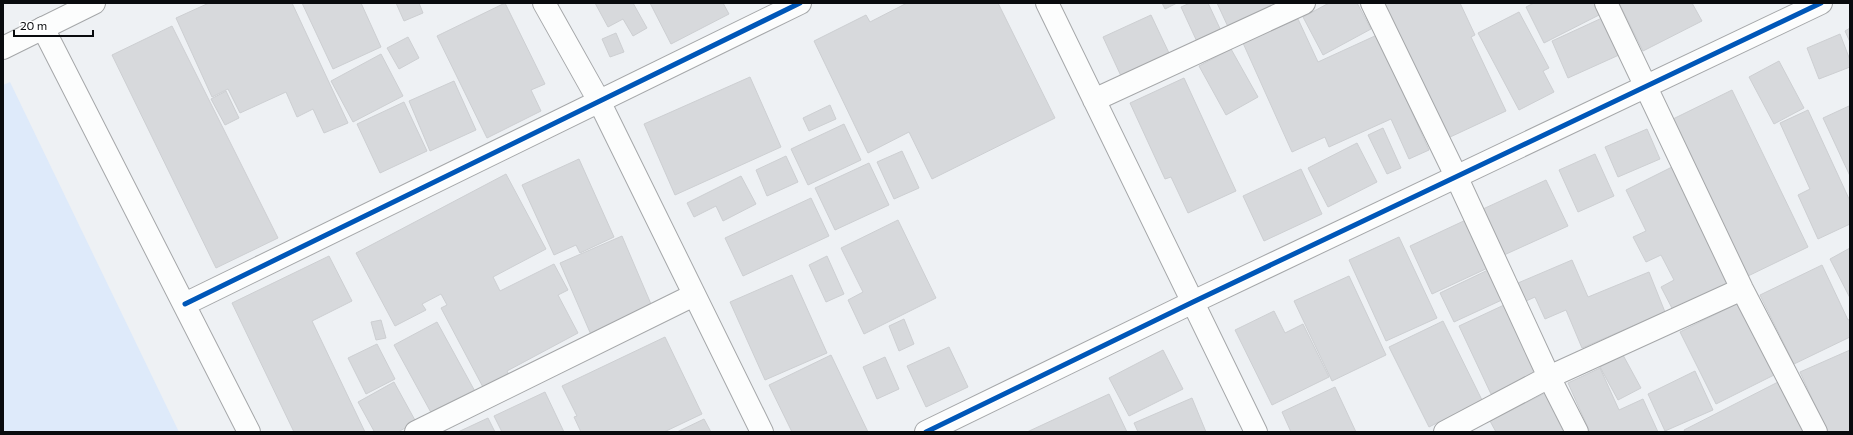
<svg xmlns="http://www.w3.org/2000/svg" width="1853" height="435" font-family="Commissioner,sans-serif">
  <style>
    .green { fill: #deeafa }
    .building { fill: #d7d9dc; stroke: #cdcfd2 }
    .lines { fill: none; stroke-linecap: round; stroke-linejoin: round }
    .minor-casing { stroke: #a5a7a9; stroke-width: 24 }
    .major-casing { stroke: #a5a7a9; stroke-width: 24 }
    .minor { stroke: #fcfdfd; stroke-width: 22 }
    .major { stroke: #fcfdfd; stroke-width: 22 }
    .cycleway-casing { stroke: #fff; stroke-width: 8 }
    .cycleway { stroke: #0057b8; stroke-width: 5 }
  </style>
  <rect width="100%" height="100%" fill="#eef1f4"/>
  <path class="green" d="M10 82 179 432H3V85Z"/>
  <path class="building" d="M209 3H292L348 123 324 133 313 109 297 117 286 92 240 113 228 89 212 97 176 18Z
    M302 3H361L381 47 333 69Z
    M396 3H419L423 13 404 21Z
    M505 3 545 84 531 90 541 111 487 138 437 36Z
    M595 3H633L647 28 633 36 623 19 608 27Z
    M650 3H723L729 14 671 44Z
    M907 3H998L1055 118 932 179 909 132 868 153 814 41 866 15 870 22Z
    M1162 3H1177L1165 9Z
    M1190 3H1208L1223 35 1199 46 1181 7Z
    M1217 3H1278L1279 5 1229 29Z
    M1329 3H1357L1371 29 1323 55 1303 17Z
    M1384 3H1460L1475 35 1471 37 1506 111 1448 138Z
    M1534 3H1596L1601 14 1544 43 1526 7Z
    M1619 3H1692L1702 21 1643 51Z
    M1519 12 1549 68 1543 71 1554 92 1519 110 1478 33Z
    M1151 15 1169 53 1121 76 1103 37Z
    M1602 18 1619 55 1568 78 1552 41Z
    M1298 19 1318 62 1377 35 1429 150 1409 159 1391 119 1329 147 1325 137 1292 152 1243 43Z
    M172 26 278 238 216 268 112 55Z
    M1850 28V42L1845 31Z
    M616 33 624 52 610 57 602 39Z
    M1840 34 1850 60V67L1819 79 1807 48Z
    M408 37 419 58 399 69 387 48Z
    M1231 49 1258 97 1226 115 1199 66Z
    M381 54 403 96 353 122 331 81Z
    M1779 61 1804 108 1774 124 1749 77Z
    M750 77 781 147 675 195 644 124Z
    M1184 78 1236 191 1188 213 1171 177 1165 179 1130 103Z
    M454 81 476 130 430 151 409 101Z
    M1732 90 1808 247 1748 276 1673 119Z
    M226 91 239 118 225 125 211 99Z
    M404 102 427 151 380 173 357 124Z
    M830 105 836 119 809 131 803 118Z
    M1849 106 1850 108V176L1823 118Z
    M1808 110 1850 201V224L1818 239 1798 195 1810 189 1780 123Z
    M844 124 861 160 808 185 791 149Z
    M1383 128 1401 168 1387 174 1368 135Z
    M1647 129 1660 159 1618 177 1605 147Z
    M1357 143 1377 182 1328 207 1308 168Z
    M902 151 919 188 894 199 877 162Z
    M1595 154 1614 196 1578 212 1559 170Z
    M786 156 798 182 767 196 756 170Z
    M579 159 614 237 580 253 576 245 554 255 522 185Z
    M869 163 889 205 835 230 815 188Z
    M1674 166 1732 283 1674 312 1661 287 1674 280 1661 255 1646 262 1633 237 1646 231 1626 190Z
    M1301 169 1322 214 1264 241 1243 196Z
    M506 174 546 249 493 277 500 291 554 264 568 290 558 295 578 333 507 371 509 375 484 389 441 308 447 305 441 294 422 304 426 310 395 326 356 253Z
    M741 176 756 204 723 221 716 206 694 217 687 203Z
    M1546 180 1568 226 1504 255 1483 209Z
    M811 198 829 236 743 276 725 238Z
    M1468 219 1490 267 1432 294 1410 246Z
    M898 220 936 298 864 334 848 300 863 292 841 248Z
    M622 236 654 311 592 337 560 263Z
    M1399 237 1437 318 1386 341 1349 260Z
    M1850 248V298L1830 259Z
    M329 256 352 301 312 321 365 432H294L232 303Z
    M827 256 844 294 826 302 809 265Z
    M1572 260 1588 297 1649 272 1665 312 1582 348 1566 310 1545 319 1535 297 1526 301 1518 283Z
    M1822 265 1848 320 1850 319V337L1794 364 1760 295Z
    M1490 269 1504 299 1454 322 1440 293Z
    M792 275 827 353 765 380 730 302Z
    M1349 276 1386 355 1332 381 1294 301Z
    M1740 302 1776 374 1716 404 1680 332Z
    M1504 305 1536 373 1491 394 1459 326Z
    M1274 311 1285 333 1303 324 1329 377 1272 405 1235 330Z
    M904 319 914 344 899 351 889 326Z
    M381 320 386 338 376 340 371 322Z
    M1443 321 1482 400 1429 427 1389 347Z
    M437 322 477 395 434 418 394 345Z
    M665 337 702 414 664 432H581L574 417 577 416 562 386Z
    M377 344 395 379 366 394 348 358Z
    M949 347 968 387 926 407 907 366Z
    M1163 350 1183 389 1129 416 1109 378Z
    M1850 350V432H1827L1800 372Z
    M831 355 868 432H792L769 385Z
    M1623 355 1641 388 1618 400 1600 367Z
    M885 357 899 389 877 399 863 367Z
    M1600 368 1619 410 1643 399 1658 432H1590L1568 383Z
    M1695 371 1713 410 1665 431 1648 394Z
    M1780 381 1806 432H1685L1684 430Z
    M394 382 416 422 398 432H371L374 431 358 402Z
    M1335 387 1356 432H1291L1282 412Z
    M545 392 564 432H502L494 416Z
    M1547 392 1567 432H1496L1490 421Z
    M1109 394 1127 432H1027Z
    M1192 398 1206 432H1138L1134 423Z
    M488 418 495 432H458Z
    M704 419 711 432H677Z"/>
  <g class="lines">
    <defs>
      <path id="minor" d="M544 3 599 101 762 432
        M1047 3 1256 432
        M1372 3 1456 176 1549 377 1577 432
        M1606 3 1742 289 1816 432
        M43 28 249 432
        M1094 100 1304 3
        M185 304 800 3
        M416 432 694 295
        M926 432 1193 302 1821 3
        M1445 432 1549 377 1742 289"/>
      <path id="major" d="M3 48 94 3"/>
    </defs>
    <use href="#minor" class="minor-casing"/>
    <use href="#major" class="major-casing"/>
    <use href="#minor" class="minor"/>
    <use href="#major" class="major"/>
    <defs>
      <path id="cycleway" d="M185 304 800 3
        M926 432 1193 302 1821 3"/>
    </defs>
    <use href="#cycleway" class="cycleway-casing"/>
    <use href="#cycleway" class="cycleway"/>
  </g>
  <rect width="1853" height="435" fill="none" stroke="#090b0e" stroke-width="8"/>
  <path d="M14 30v6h79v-6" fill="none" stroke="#090b0e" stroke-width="2"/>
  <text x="20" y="30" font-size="12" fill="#090b0e" stroke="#ffffff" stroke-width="3" paint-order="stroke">20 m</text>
</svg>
